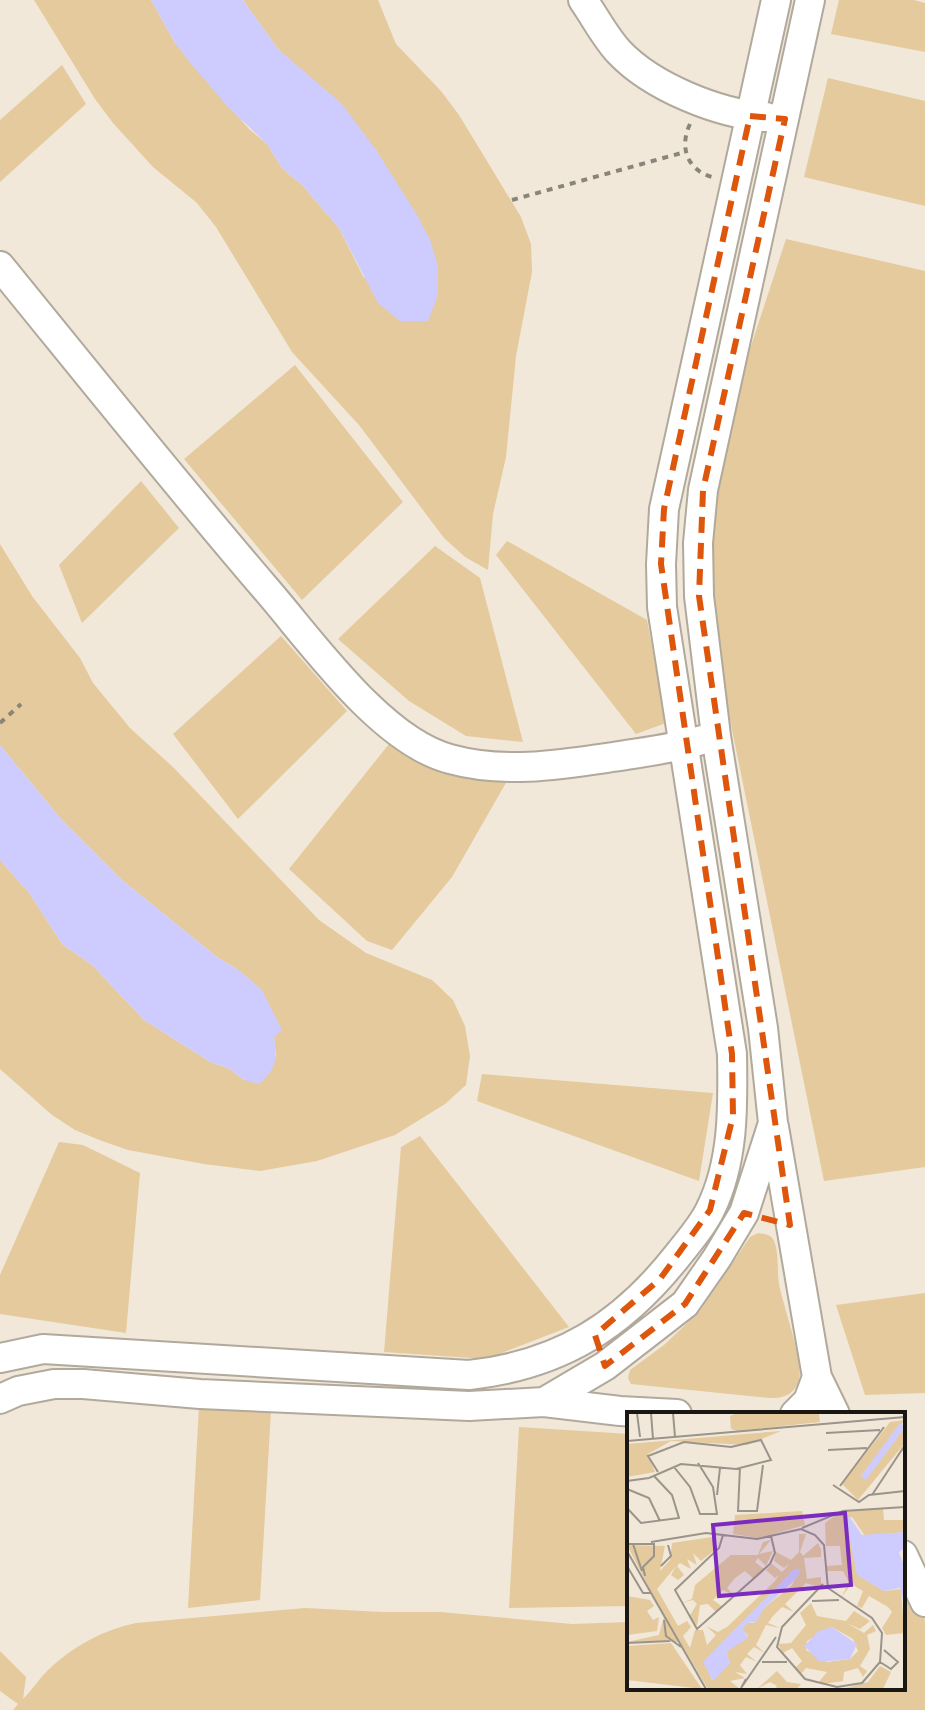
<svg xmlns="http://www.w3.org/2000/svg" width="925" height="1710" font-family="'Varela Round',sans-serif">
  <style>
    .green { fill: #e4ca9c }
    .water { fill: #ceccfe }
    .lines { fill: none; stroke-linecap: round; stroke-linejoin: round }
    .minor-casing { stroke: #b1a99b; stroke-width: 32 }
    .path { stroke: #8a847a; stroke-width: 4; stroke-dasharray: 6 6; stroke-linecap: butt }
    .minor { stroke: #fff; stroke-width: 28 }
    .marked { fill: none; stroke: #de560c; stroke-width: 6; stroke-dasharray: 16 10; stroke-linejoin: round }
    .inset-road { fill: none; stroke: #9b948a; stroke-width: 2 }
    .view { fill: #7b2cbf; fill-opacity: 0.15; stroke: #7b2cbf; stroke-width: 4 }
    .inset-edge { fill: none; stroke: #1a1712; stroke-width: 4 }
  </style>
  <rect width="100%" height="100%" fill="#f1e8da"/>
  <path class="green" d="M34 0H151L175 43 249 129 267 144 282 168 303 186 339 228 364 278 430 240 376 150 278 49 243 0H378L396 44 441 91 459 115 521 217 531 244 532 272 516 356 506 457 493 514 488 570 465 557 444 538 359 425 292 352 216 227 197 203 153 167 113 123 95 99Z
    M839 0H914L925 3V52L831 34Z
    M62 65 86 104 0 182V120Z
    M828 78 925 101V206L804 177Z
    M786 239 925 271V1167L824 1181 728 710 710 600V510L734 398Z
    M295 365 403 502 302 600 184 459Z
    M141 481 179 528 82 623 59 565Z
    M507 541 647 620 666 723 636 734 496 555Z
    M0 544 32 596 80 658 93 683 130 728 174 768 319 920 366 953 432 980 453 1000 465 1026 470 1056 466 1085 445 1104 395 1135 317 1161 260 1171 204 1164 128 1150 102 1141 75 1130 52 1115 0 1069V860L30 894 62 944 92 965 144 1020 212 1063 228 1068 244 1080 276 1056 274 1037 240 971 217 957 122 880 61 819 0 745Z
    M435 546 480 578 523 742 466 736 409 701 338 639Z
    M281 636 347 711 238 819 173 734Z
    M389 744 507 781 452 877 392 950 367 941 289 869Z
    M482 1074 713 1093 699 1181 477 1101Z
    M420 1136 569 1327 486 1359 384 1352 401 1147Z
    M59 1142 83 1145 140 1173 126 1333 0 1314V1275Z
    M758 1233C764 1234 771 1234 774 1241 779 1252 777 1271 779 1284 783 1306 804 1362 799 1380 795 1394 783 1399 770 1398L631 1384 628 1378 630 1370 664 1345 700 1311 750 1237Z
    M925 1293V1393L865 1395 836 1305Z
    M199 1406 271 1411 260 1600 188 1608Z
    M519 1427 629 1434V1606L509 1608Z
    M903 1579 925 1620V1710H13L18 1704 0 1691V1651L26 1677 23 1699C32 1690 39 1679 48 1670 73 1646 103 1630 136 1623L305 1608 383 1612H440L572 1624 629 1622V1688H903Z"/>
  <path class="water" d="M151 0H243L278 49 342 104 376 150 417 215 430 240 438 266V295L428 321H400L378 303 339 228 303 186 282 168 267 144 228 107 192 65 175 43Z
    M0 745 61 819 122 880 217 957 240 971 262 990 282 1030 274 1037C277 1059 277 1069 259 1084L244 1080 228 1068 212 1063 144 1020 92 965 62 944 30 894 0 860Z"/>
  <g class="lines">
    <defs>
      <path id="minor" d="M583 0C595 17 605 37 619 52 652 87 719 114 766 117
        M0 266C88 374 175 483 266 589 312 642 381 741 450 759 504 774 559 765 613 757 643 752 673 749 702 740
        M774 1127 817 1377 835 1414
        M0 1358 43 1349 469 1375C560 1365 622 1326 678 1255 689 1241 703 1225 710 1210 734 1162 733 1106 732 1054L662 607 661 564 664 509 776 0
        M0 1399 18 1391 54 1384H83L200 1394 469 1406 544 1402 605 1366 685 1304 717 1258 744 1213 773 1123 763 1028 716 736 699 596 698 543 703 490 810 0
        M544 1402 620 1411 677 1414
        M795 1414 808 1401 817 1377
        M903 1555 925 1602"/>
    </defs>
    <use href="#minor" class="minor-casing"/>
    <path class="path" d="M690 124C679 147 687 170 712 177
      M512 200 685 152
      M0 723 21 704"/>
    <use href="#minor" class="minor"/>
  </g>
  <path class="marked" d="M750 116 785 119 703 490 699 596 790 1225 744 1213 685 1304 605 1366 595 1335 660 1279 710 1210 733 1116 732 1054 661 564 664 509Z"/>
  <g transform="translate(627 1412)">
    <rect width="278" height="278" fill="#f1e8da"/>
    <path d="M110 1H192L193 10 111 19 104 17 103 4ZM278 8 234 64 239 67 278 15V31L231 88 215 72 263 10ZM154 19 120 33 44 29 21 42 28 60 0 65V32ZM256 96 257 108H278V120L238 124 225 105 219 108 234 165 257 179 274 177 277 221 259 223 255 216 265 200 261 195 242 184 235 196 230 194 236 179 224 172 214 186 222 170 216 159H199V154L215 153 213 134H199L198 111 213 100ZM175 99 178 113 131 126 106 122 108 103ZM172 122H179L173 140 176 144 191 131 194 137V145L177 146 180 167 194 165V176L179 171 158 192 167 200 155 195 146 204 141 211 153 216 139 213 129 233 138 241 127 235 120 242 130 250 119 245 113 253 120 262 108 260 118 266 103 269 113 277H81L53 230H0L32 223 37 205 0 133 38 134 33 159 43 148 45 131 85 125 90 136 74 149 66 141 70 153 60 147 64 157 53 151 50 154 57 163 51 168 44 163 49 154 30 177 51 214 60 209 64 215 56 224 63 236 68 218H76L80 233 89 223 79 214 91 220 100 215 148 169 152 163 148 166 139 158 145 152 155 160 160 155 162 152 157 156 147 149 149 140 164 148 172 140ZM173 156 165 173 137 196 127 211H120L115 217 121 224 99 240 103 251 85 268 78 249ZM144 128 132 142 146 139 139 154 131 146 128 150 137 157 127 167 118 159 108 166 100 176 108 184 96 178 86 188 96 195 89 200 81 192 73 193 70 214 62 205 70 192 66 188 54 191 65 187 68 173 104 143H131L136 130ZM0 184 23 188 27 194 20 199 26 208 32 205 30 219 0 223ZM184 191 190 204 219 209 227 199 243 209 233 217 220 211 237 221 246 213 249 219 240 223 243 237 233 254 240 259 236 265 231 256 217 260 216 269 196 272 192 270 200 260 179 256 174 262 168 256 175 249 165 236 156 241 151 232 164 231 179 213 173 201ZM205 215 226 227 231 239 223 247 200 250 179 238 180 229ZM44 231 75 277 0 268V234ZM253 254 264 260 256 277H216L241 270ZM150 259 160 270 174 272 170 277H148L150 274 143 270 130 277Z" fill="#e4ca9c" fill-rule="evenodd"/>
    <path d="M273 11 278 15 239 68 234 64ZM222 104 235 123 278 120V136L272 140 278 156 277 191 273 176 257 179 230 163 219 108ZM167 157H174L170 166 137 196 129 210 120 211 116 217 121 226 99 240 103 251 86 269 76 250ZM205 215 230 232 223 247 193 250 177 234 192 219Z" fill="#ceccfe"/>
    <path class="inset-road" d="M10 1 13 25M24 1 26 27M46 1 48 25M199 21 253 18M0 29 278 5M201 38 240 36M47 55 63 75 73 102H90L86 75 71 51M113 55 111 99H130L136 53M0 69 22 66 54 52 109 57 144 48 134 28 104 35 57 30 21 44 31 60M206 73 232 90 242 83 278 79M213 74 257 15M0 77 22 86 33 109M90 83 93 56M245 83 278 33M0 96 14 111 52 106 45 83 27 64M175 116 216 99 278 95M96 123 92 136 48 178 70 217 143 152 148 141 144 124M24 130 79 121 130 127 174 117 188 123 197 133 201 176 245 206 255 221 253 250 235 271 210 275 178 267 150 235 155 215 196 172M0 132H27V144L16 155 18 164M6 132 15 159M0 139 79 277M0 154 16 181H24M34 154 44 144 41 133M185 189 212 188M37 208 39 224 54 235M0 231 43 229M135 250H160M253 250 264 257 271 250 257 238M119 267 114 276 149 225"/>
    <path class="view" d="M218 101 224 173 92 184 86 113Z"/>
    <rect width="278" height="278" class="inset-edge"/>
  </g>
</svg>
